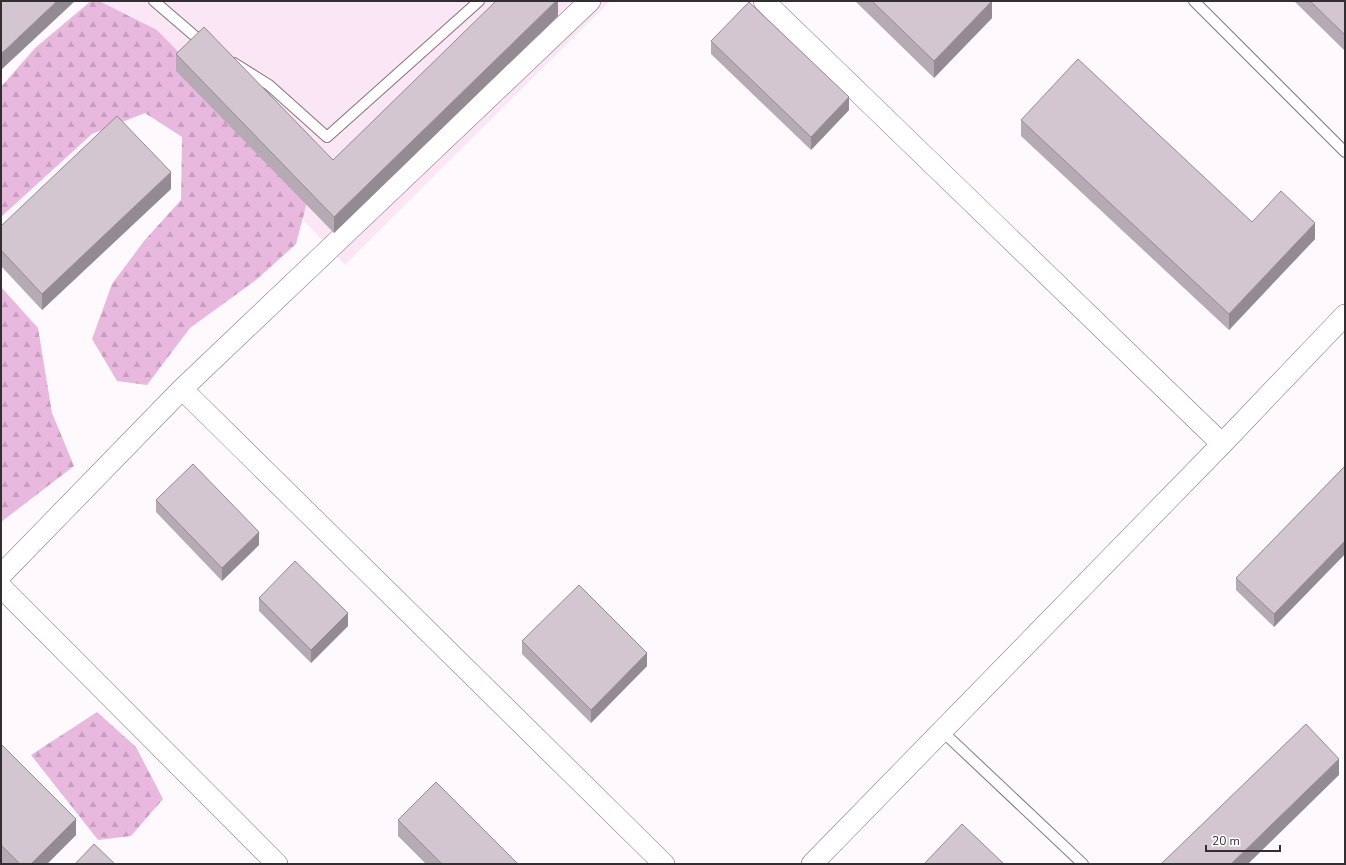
<svg xmlns="http://www.w3.org/2000/svg" width="1346" height="865" font-family="'Nunito Sans',sans-serif">
  <style>
    .built { fill: #fbe6f6 }
    .forest { fill: url(#forest-firs) }
    .lines { fill: none; stroke-linecap: round; stroke-linejoin: round }
    .lane-casing { stroke: #80747d; stroke-width: 12 }
    .street-casing { stroke: #80747d; stroke-width: 22 }
    .lane { stroke: #fff; stroke-width: 10 }
    .street { stroke: #fff; stroke-width: 21 }
    .wall { fill: #b6aab4 }
    .shaded-wall { fill: #948b92 }
    .building { fill: #d4c6d1; stroke: #948b92 }
  </style>
  <defs>
    <pattern id="forest-firs" width="22" height="20" patternUnits="userSpaceOnUse"><rect width="22" height="20" fill="#e9b8df"/><path d="M5 1l3.5 6h-7zM16 11l3.5 6h-7z" fill="#c89ec0"/></pattern>
  </defs>
  <rect width="100%" height="100%" fill="#fef9fd"/>
  <path class="built" d="M101 1H610L345 265Z"/>
  <path class="forest" d="M91 1H99L157 30 255 130 307 202 296 244 256 280 190 328 147 385 117 381 92 339 112 284 144 241 181 200 182 137 145 113 92 134 1 217V87L35 48Z
    M1 287 38 328 52 413 74 466 1 522Z
    M97 712 136 747 163 799 131 836 98 840 31 755Z"/>
  <g class="lines">
    <defs>
      <path id="lane" d="M154 1 204 44
        M1194 1 1345 152
        M234 63 269 85 327 137 479 1
        M942 731 1083 864"/>
      <path id="street" d="M764 1 1222 444
        M182 389 664 864
        M1 575 182 389 590 1
        M1 587 277 864
        M812 864 1222 444 1345 315"/>
    </defs>
    <use href="#lane" class="lane-casing"/>
    <use href="#street" class="street-casing"/>
    <use href="#lane" class="lane"/>
    <use href="#street" class="street"/>
  </g>
  <path class="wall" d="M558 1V16L334 233 176 71V54L333 160Z
    M855 1H992V18L934 78Z
    M1294 1H1345V51Z
    M711 41 849 110 811 150 711 54Z
    M1021 120 1252 222 1315 239 1229 330 1021 136Z
    M171 189 42 310 1 266V226Z
    M1345 466V554L1274 627 1236 590V578Z
    M156 500 259 545 222 581 156 512Z
    M259 598 348 626 311 663 259 611Z
    M522 641 647 666 591 723 522 654Z
    M1 744 76 835 47 864H3L1 862Z
    M398 820 518 864H426L398 836Z"/>
  <path class="shaded-wall" d="M57 1H74V2L1 70V54Z
    M556 1H558V16L334 233V217Z
    M992 1V18L934 78V61Z
    M849 97V110L811 150V137Z
    M171 172V189L42 310V294Z
    M1315 223V239L1229 330V314Z
    M259 532V545L222 581V568Z
    M1345 541V554L1274 627V614Z
    M348 613V626L311 663V650Z
    M647 653V666L591 723V710Z
    M1339 759V775L1248 864H1231Z
    M76 819V835L47 864H31Z"/>
  <path class="building" d="M1 1H57L1 54Z
    M496 1H556L334 217 176 54 204 27 333 160Z
    M872 1H992L934 61Z
    M1310 1H1345V35Z
    M749 2 849 97 811 137 711 41Z
    M1078 59 1252 222 1281 191 1315 223 1229 314 1021 120Z
    M117 116 171 172 42 294 1 250V226Z
    M193 464 259 532 222 568 156 500Z
    M1345 466V541L1274 614 1236 578Z
    M295 561 348 613 311 650 259 598Z
    M579 585 647 653 591 710 522 641Z
    M1306 724 1339 759 1231 864H1161Z
    M1 744 76 819 31 864H20L1 845Z
    M436 782 518 864H442L398 820Z
    M962 824 1004 864H924Z
    M94 844 115 864H75Z"/>
  <rect width="1346" height="865" fill="none" stroke="#332e32" stroke-width="4"/>
  <path d="M1206 845v6h74v-6" fill="none" stroke="#332e32" stroke-width="2"/>
  <text x="1212" y="845" font-size="12" fill="#332e32" stroke="#ffffff" stroke-width="3" paint-order="stroke">20 m</text>
</svg>
